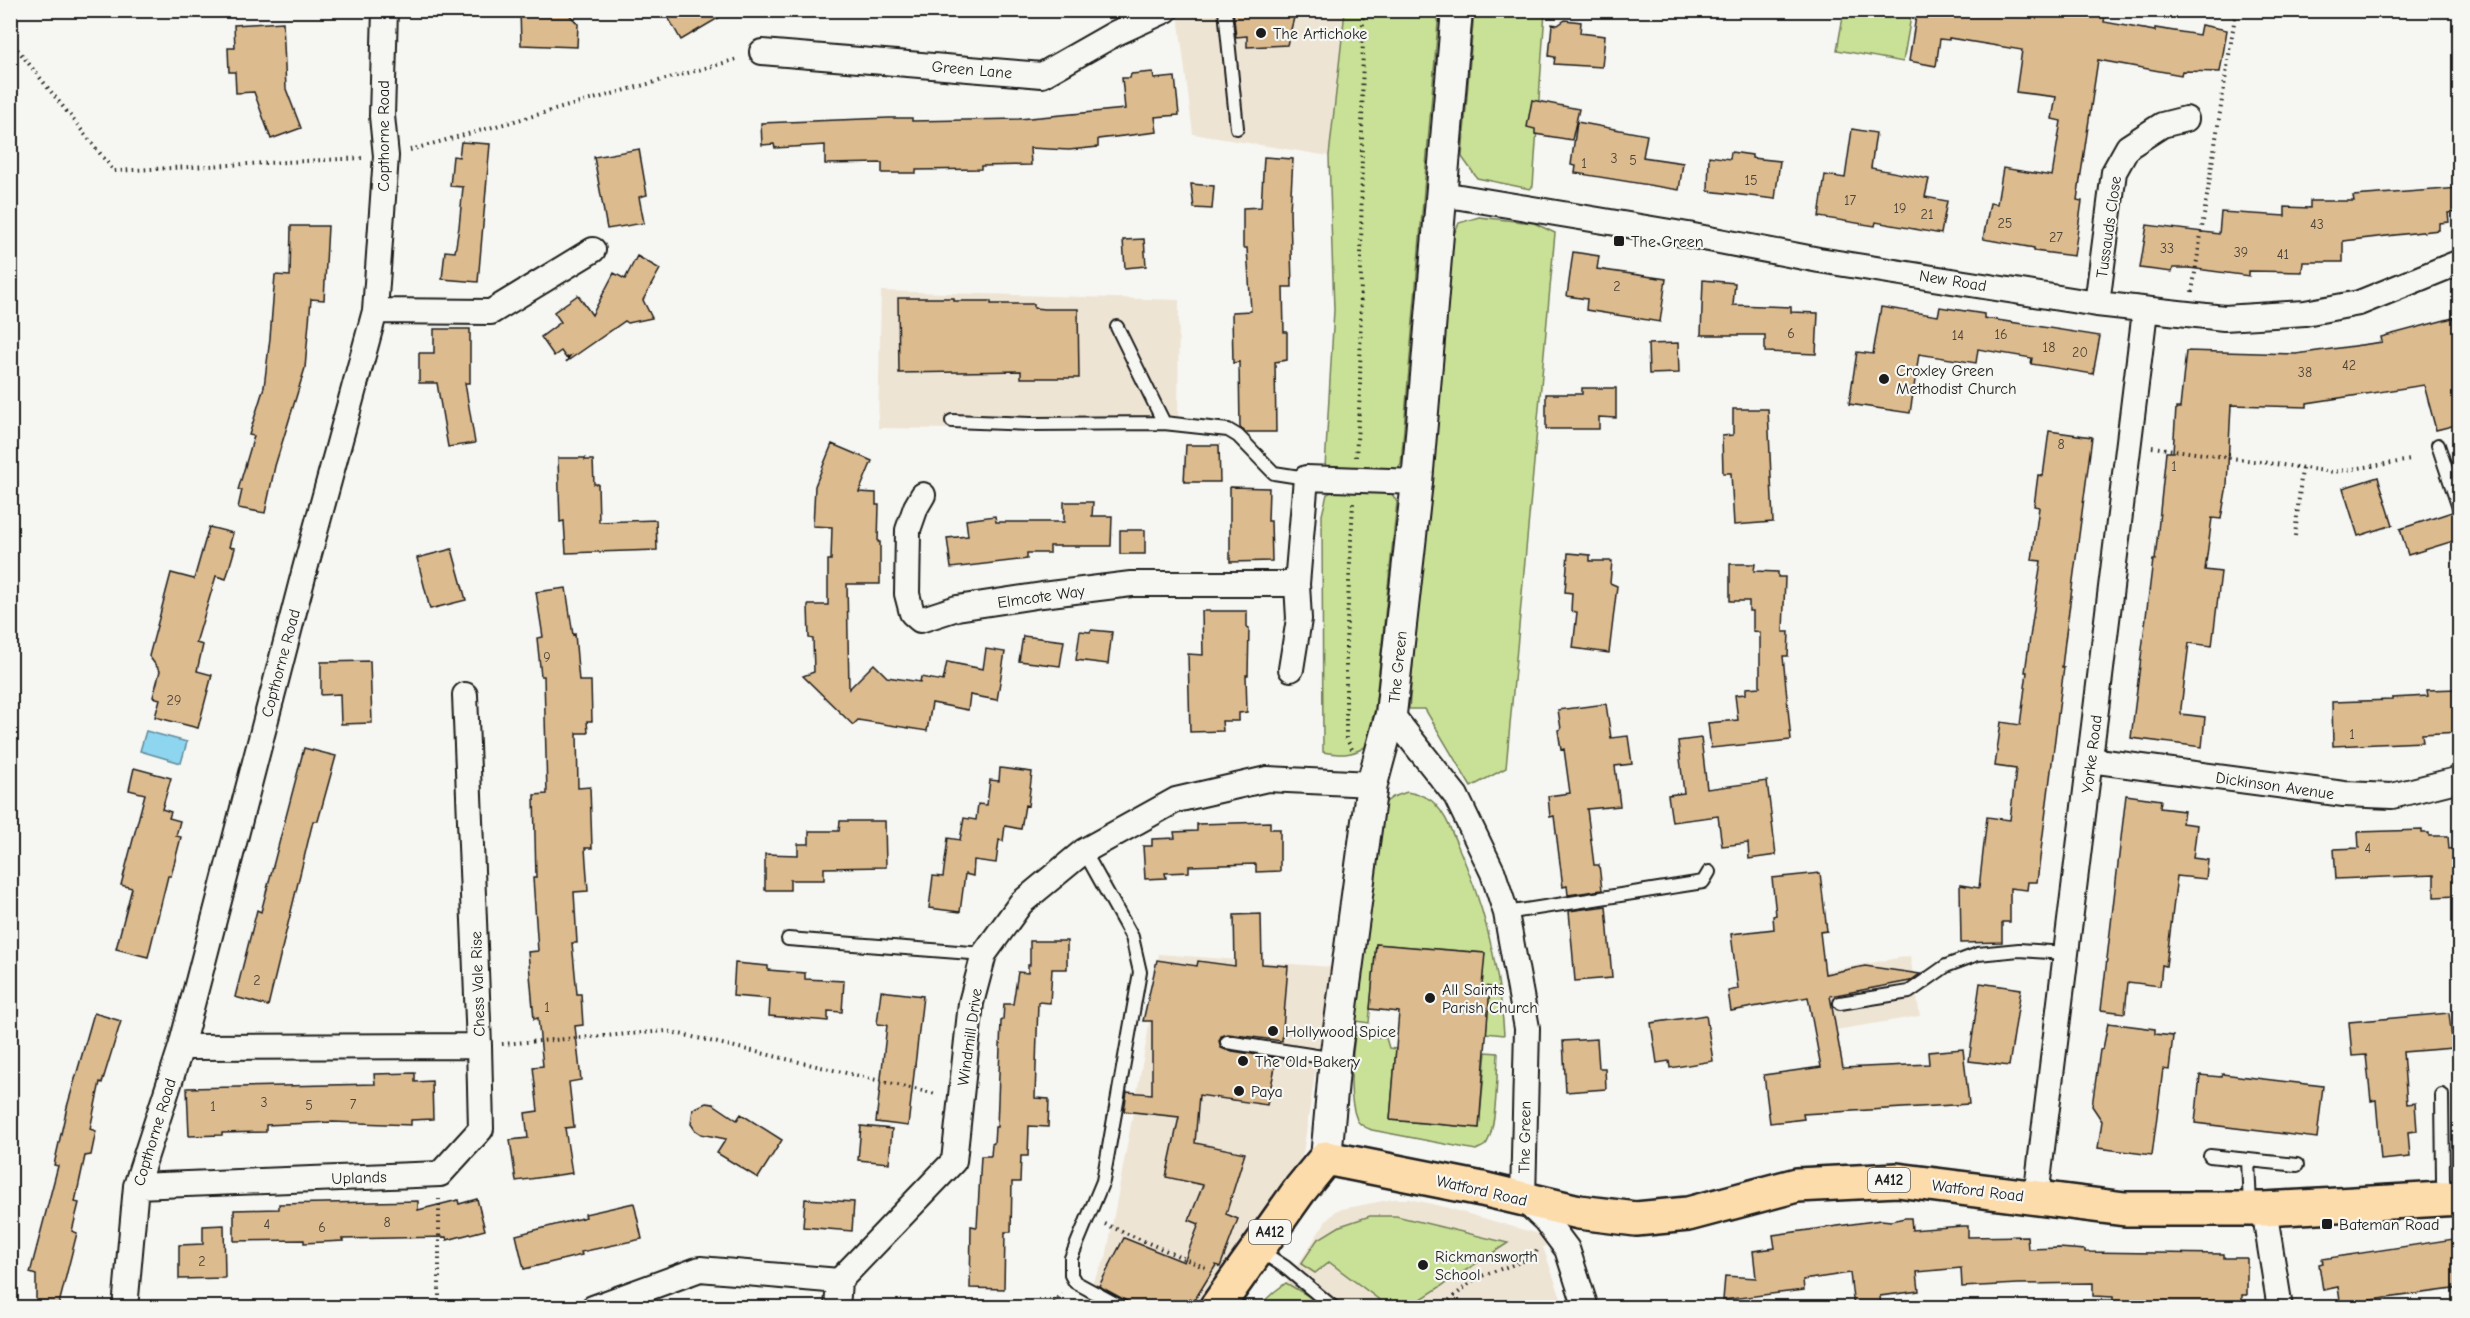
<svg xmlns="http://www.w3.org/2000/svg" width="2470" height="1318" font-family="'Comic Neue',sans-serif">
  <style>
    .built { fill: #eee4d4 }
    .green { fill: #c9e196; stroke: #727e59; stroke-width: 1.5 }
    .water { fill: #8ed5f0; stroke: #608b9b; stroke-width: 1.5 }
    .building { fill: #dcbb8f; stroke: #1c1c1c; stroke-width: 1.5 }
    .lines { fill: none; stroke-linecap: round; stroke-linejoin: round }
    .service-casing { stroke: #1c1c1c; stroke-width: 16 }
    .minor-casing { stroke: #1c1c1c; stroke-width: 28 }
    .tertiary-casing { stroke: #1c1c1c; stroke-width: 34 }
    .primary-casing { stroke: #1c1c1c; stroke-width: 38 }
    .path { stroke: #1c1c1c; stroke-width: 4; stroke-dasharray: 1.5 4.5; stroke-linecap: butt }
    .service { stroke: #f6f6f2; stroke-width: 12 }
    .minor { stroke: #f6f6f2; stroke-width: 24 }
    .tertiary { stroke: #f6f6f2; stroke-width: 30 }
    .primary { stroke: #fddcac; stroke-width: 33 }
    .poi-dot { fill: #1c1c1c; stroke: #f6f6f2; stroke-width: 2 }
    .labels { text-anchor: middle; stroke-width: 4.5; stroke-linejoin: round; paint-order: stroke }
    .number-label { font-size: 14px; fill: #4c4439 }
    .shield { fill: #f6f6f2; stroke: #5d5d5c; stroke-width: 1.5 }
    .shield-label { font-size: 15px; font-weight: bold; fill: #1c1c1c }
    .poi-label { font-size: 16px; fill: #1c1c1c; stroke: #f6f6f2; text-anchor: start }
    .street-label { font-size: 16px; fill: #1c1c1c; stroke: #f6f6f2 }
  </style>
  <rect width="100%" height="100%" fill="#f6f6f2"/>
  <filter id="ink" filterUnits="userSpaceOnUse"><feTurbulence type="fractalNoise" baseFrequency=".0167" numOctaves="2"/><feDisplacementMap in="SourceGraphic" scale="12" xChannelSelector="R" yChannelSelector="G"/><feConvolveMatrix kernelMatrix="1 2 1 2 8 2 1 2 1" color-interpolation-filters="sRGB"/></filter>
  <g filter="url(#ink)">
    <path class="built" d="M1186 10 1345 11 1329 156 1193 134 1178 15Z
      M881 291 1179 300 1178 432 878 428Z
      M1159 954 1331 967 1303 1153 1286 1186 1209 1307 1078 1308 1106 1258 1147 1038Z
      M1910 956 1920 1016 1818 1033 1808 974Z
      M1393 1199H1409L1441 1206 1542 1235 1549 1244 1543 1247 1564 1307 1259 1308 1274 1292 1286 1283 1326 1221 1337 1210Z"/>
    <path class="green" d="M1345 11H1439L1401 464 1397 471 1325 468 1334 310 1329 156Z
      M1474 11H1545L1533 186 1530 189 1477 178 1462 157Z
      M1844 11H1912L1903 62 1837 50Z
      M1479 217 1534 223 1555 233 1506 768 1471 787 1425 709H1409L1449 245 1459 223Z
      M1339 490H1381L1392 494 1397 502 1375 709 1365 747C1350 756 1340 755 1323 752L1322 515 1327 494Z
      M1407 792C1417 794 1428 796 1435 804 1446 815 1451 831 1457 844 1484 904 1500 970 1504 1035L1486 1033 1490 987 1482 986 1484 953 1376 944 1369 1023 1356 1021 1379 807 1393 797Z
      M1355 1035 1386 1038 1389 1048 1396 1049 1390 1120 1479 1128 1486 1052 1498 1053C1497 1070 1497 1137 1484 1146 1483 1147 1477 1149 1476 1150L1372 1130C1367 1128 1360 1126 1357 1120 1347 1096 1352 1060 1355 1035Z
      M1370 1216H1396L1508 1243 1409 1307H1389L1329 1262 1315 1273 1301 1264 1317 1240 1340 1226Z
      M1286 1283 1312 1298 1307 1307H1258L1274 1292Z"/>
    <path class="water" d="M146 731 187 742 181 763 140 751Z"/>
    <path class="building" d="M520 10H565L578 24 577 47 521 45Z
      M664 10H732L681 40Z
      M1233 10H1296L1287 45 1247 47V36L1236 37Z
      M1917 10H2106L2104 22 2155 31V28L2199 35 2201 25 2227 30 2220 72 2182 71 2181 75 2098 60 2077 200 2082 201 2074 256 2034 251V248L1983 239 1990 203 1997 204 2003 168 2052 176 2061 121 2052 119 2056 97 2016 92 2022 50 1949 38V40L1940 39 1936 66 1909 61Z
      M1565 20 1581 22 1580 33 1605 36 1602 67 1554 64 1555 57 1549 56 1552 24 1558 25Z
      M283 22 286 89 301 128 271 139 254 92 236 93 235 72H229L228 48H235L234 25Z
      M1153 72 1154 79 1175 77 1179 115 1155 117 1157 132 1098 139V147L1069 150 1030 148 1031 165 981 166V169L916 170V173H882V163L825 164V145L775 148 774 144 762 145 761 123 889 118H912V121L1019 119 1125 109 1122 78H1130L1131 74Z
      M1532 100 1579 109 1572 140 1535 134V129L1527 127Z
      M1577 122 1647 135 1643 157 1683 163 1679 190 1575 173 1576 166 1571 165Z
      M1852 129 1876 133 1871 168 1929 179 1925 197 1947 201 1941 234 1876 222 1875 226 1819 217 1825 175 1845 178Z
      M461 142 490 144 478 282 442 279 445 251 455 252 459 227 463 187 450 186 453 156 459 157Z
      M639 149 647 195 639 197 644 223 607 229 594 157Z
      M1731 152 1752 155V158L1780 161 1775 199 1708 191 1709 156 1730 159Z
      M1264 157 1293 159 1290 211 1292 287H1283L1284 332H1287V360L1275 362 1276 432H1245L1240 427 1239 362 1233 363 1232 312 1251 311 1247 248H1243V208L1261 207Z
      M1191 184 1214 186 1212 209 1194 208Z
      M2460 188V212L2448 213 2449 222 2439 223V230L2343 241V262H2303L2302 272 2249 271V276L2189 268H2173L2172 272 2140 268 2147 225 2219 234 2221 212 2285 216V207L2310 208V201H2354L2353 196Z
      M291 226H328L324 300 311 299 305 368 275 466 265 513 238 508 242 490H238L254 436 249 435 264 387 270 338 275 275 290 276Z
      M1144 239 1146 266 1125 268 1123 240Z
      M1573 252 1599 256 1597 269 1666 279 1660 322 1586 310 1587 299 1567 296Z
      M637 256 660 269 643 300 652 318 628 323 625 321 566 362 570 356 566 358 561 351 554 356 541 337 561 322 554 312 578 295 592 315 614 273 625 279Z
      M1703 280 1735 283 1733 305 1791 307V312L1818 313 1816 354 1765 352V335H1701Z
      M898 298H954V301H991V304H1034V308L1045 309H1078L1079 378H1021V371L899 373Z
      M1881 307 1938 316 1940 307 1984 314V318L2100 336 2093 374 2031 364 2032 358 1978 349 1976 363 1919 354 1910 413 1849 404 1857 352 1873 354Z
      M2460 316V424L2436 430 2424 385 2307 403V407L2231 405 2227 485 2221 519 2212 518 2205 570 2221 572 2212 646 2189 643 2181 708V714L2205 717 2202 747 2131 738 2153 560H2155L2166 452H2173L2176 408H2180L2186 351 2296 354 2382 342 2381 337Z
      M434 329H470V383H465L475 443 448 447 437 383H419V353H434Z
      M1678 343 1679 373 1649 374 1648 344Z
      M1582 388H1616V418L1599 417V429H1546V394H1582Z
      M1733 409H1768L1773 522 1734 525 1731 473H1723L1722 436 1733 435Z
      M2049 431 2092 437 2065 641 2062 667H2064L2037 882H2028L2027 890 2010 888V922H2002V942L1961 943 1960 885 1979 888 1987 817 2010 820 2016 769 1995 766 2001 722 2020 725 2027 672H2025L2041 561 2032 560 2039 507 2034 506 2038 475 2043 476Z
      M832 444 872 461 859 492 876 493V505H879L878 542H880V584H847L849 689 874 664 887 677 920 682 921 677 943 681 947 662 983 669 986 649 1005 652 997 700 970 695 968 710 932 703 927 731 858 720 853 725 803 676 814 672 813 639 809 638 808 605H828V560H831L832 527 813 526 815 486Z
      M1186 445H1219L1220 482H1184Z
      M558 458H585V460H593L594 484H598L599 522 656 520 657 550 566 553 564 521 560 522Z
      M2378 477 2393 525 2358 536 2343 488Z
      M1230 487 1269 488 1268 521H1271L1272 561 1230 562Z
      M1064 502H1093L1092 516H1112L1111 546H1050V553H1027V559L951 568 947 538 968 536 966 520 995 516 996 522H1064Z
      M2452 512 2454 517 2460 519V539L2408 555 2400 529Z
      M209 527 233 533 229 547 235 548 226 579 216 576 196 643 203 645 197 671 212 675 198 728 155 717 160 699 153 697 160 671 149 656 171 573 194 579Z
      M1120 530H1145V554H1120Z
      M452 549 466 600 430 609 417 558Z
      M1568 553 1590 555V561H1612L1610 583 1617 586 1609 653 1573 648 1577 612 1571 611 1572 593 1565 592Z
      M1730 564H1755L1754 571 1778 572V577H1785L1783 632H1789L1788 656H1783L1791 740 1711 748 1708 723 1738 720 1735 695 1746 694V688L1760 687V632L1753 631V611H1749V601H1730Z
      M566 588 573 635 575 634 579 681H591L592 721H587L588 733H577L578 788 590 787 592 848H585L588 891 574 892 577 943H572L577 994H581L583 1025 575 1026 581 1080 569 1082 574 1127 565 1128 572 1173 516 1181 510 1140 528 1138 525 1113 538 1111 533 1067 543 1066 538 1018 534 1019 528 952 538 951 533 878H536L534 795 547 794 544 676H541L537 638 543 637 536 592Z
      M1202 611H1247V627L1249 628 1248 675H1246L1247 712 1239 713V721H1222L1223 731 1190 732 1188 654 1203 655Z
      M1091 630 1112 632 1108 664 1076 660 1080 631 1090 632Z
      M1023 636 1064 641 1060 666 1019 661Z
      M370 661 372 723 341 724 340 694 321 695V662Z
      M2458 689 2460 732 2422 734 2423 742 2333 746 2332 702 2392 700V698L2428 696 2427 690Z
      M1606 704 1611 738 1628 736 1632 764 1615 766 1620 806 1587 809 1594 865H1599L1602 890 1568 895 1567 886 1563 887 1554 816 1550 817 1548 796 1570 793 1564 749 1561 750 1558 730 1561 729 1558 710Z
      M1701 738 1707 789 1767 781 1776 855 1749 859 1748 843 1722 846 1718 816 1672 822 1668 795 1684 793 1678 741Z
      M304 748 336 756 318 821H313L268 1006 235 997 257 910 261 912Z
      M134 768 171 778 162 809 171 812 169 818 180 821 176 836 181 837 171 876H168L148 957 116 949 132 888 121 885 145 794 129 790Z
      M1000 768 1032 772 1028 806 1025 805 1021 829 1005 826 1003 841 999 840 996 863 974 860 973 876 965 874 960 912 929 908 933 876 943 877 948 838 960 840 964 818 976 820 978 804 987 805 990 780 999 781Z
      M2126 795 2161 800 2160 808 2184 811 2182 823 2197 825 2193 858 2208 860 2206 879 2177 876 2166 966 2162 965 2160 986 2128 982 2125 1013 2101 1010Z
      M840 821H885L886 867 824 868V880H790V890H765V854L798 855V844H809V831H839Z
      M1270 822V829H1280V871L1256 872V864L1189 866V872L1165 873 1166 878 1145 879 1143 846H1152V839L1175 838 1174 832 1197 831V824Z
      M2422 830V833H2429V836H2448L2449 849 2456 848 2457 896 2434 897V875L2336 879 2334 849 2359 848 2358 832Z
      M1820 873 1827 931 1820 932 1825 974 1865 966 1920 974 1910 981 1830 996 1843 1068 1929 1064 1928 1052 1963 1049 1969 1104 1803 1114 1804 1119 1770 1123 1764 1075 1821 1067 1808 997 1731 1011 1728 991 1738 989 1731 934 1774 929 1773 916 1776 915 1772 878Z
      M1606 906 1612 978 1575 981 1569 911Z
      M1261 914 1262 964 1288 966 1282 1041 1228 1034 1221 1036 1219 1041 1221 1048 1226 1050 1277 1058 1267 1105 1199 1095 1195 1143 1245 1153 1226 1214 1238 1219 1220 1267 1216 1265 1194 1301 1190 1299 1186 1308H1131L1127 1301 1099 1286 1124 1238 1184 1262 1199 1224 1189 1220 1203 1185 1166 1177 1179 1117 1124 1111 1127 1092 1152 1094V1021H1143L1157 960 1197 966 1198 961 1235 966 1234 915Z
      M1030 941H1067V969H1052L1050 1003 1038 1002 1035 1098 1049 1099 1048 1127 1029 1126 1028 1156H1021L1020 1182H1012L1011 1232H1005L1004 1289 970 1288 971 1226 977 1227 981 1156H991L992 1144 994 1143 995 1127H997L1001 1021 1003 1020 1004 1004H1013L1018 972 1028 973V965H1030Z
      M1376 944 1485 953 1482 986 1490 987 1479 1128 1390 1120 1399 1012 1370 1009Z
      M735 963 768 966V970L805 973V979L844 981 842 1012 828 1011V1021L769 1016 770 999 733 996Z
      M1980 983 2021 989 2009 1066 1969 1061Z
      M881 991 923 996 908 1126 876 1122 887 1025 877 1024Z
      M94 1013 121 1021 102 1083 100 1082 90 1129 96 1131 91 1155 85 1156 75 1202 79 1203 72 1231 77 1233 58 1308H36V1275L30 1273 58 1166 54 1165 67 1107Z
      M2449 1013 2453 1048 2403 1052 2407 1104 2415 1103 2417 1131 2408 1132 2410 1157 2381 1160 2376 1100 2371 1101 2366 1055 2352 1056 2349 1022Z
      M1706 1015 1713 1061 1670 1068 1669 1061 1657 1063 1651 1023Z
      M2108 1023 2155 1029V1034L2173 1036 2169 1070 2163 1069 2152 1155 2098 1148 2102 1121 2092 1106 2100 1050 2103 1049Z
      M1597 1039 1599 1068H1605L1606 1089 1566 1092 1563 1041Z
      M415 1073V1082L432 1081 433 1119 411 1120V1125L333 1122 266 1125V1132L222 1133V1135L189 1136 187 1088 375 1084 374 1074Z
      M2222 1074 2323 1086 2317 1138 2195 1123 2200 1075 2221 1077Z
      M706 1103 713 1104 737 1120 741 1114 782 1140 758 1178 717 1153 726 1139 701 1134 695 1130 691 1124 693 1109Z
      M861 1126 892 1129 889 1163 858 1160Z
      M477 1199 485 1230 447 1240 446 1237 342 1239 343 1241 304 1243V1240L234 1241V1210L279 1209V1204L418 1201V1210L458 1200 459 1204Z
      M805 1199 854 1202 852 1231 803 1227Z
      M634 1203 642 1239 581 1252 582 1255 524 1269 516 1235 586 1217 585 1214Z
      M1905 1218H1911L1912 1230 1962 1226H1968V1237L2027 1236 2028 1249 2059 1248 2085 1250V1252L2224 1254V1258H2247V1295H2242V1304H2167V1308H2113V1297L2093 1296V1283L2018 1284 1962 1287 1961 1268 1917 1272 1919 1291 1880 1296 1881 1308H1854L1850 1273 1803 1280 1804 1290 1723 1300 1725 1276 1756 1278 1753 1251 1775 1248 1773 1235 1881 1220 1891 1221Z
      M224 1225 225 1278 179 1279V1245L203 1244V1226Z
      M2460 1238V1288L2365 1301 2366 1308H2341L2338 1287 2323 1290 2319 1264 2323 1263 2322 1259Z"/>
    <g class="lines">
      <defs>
        <path id="service" d="M1225 10 1237 128
          M1117 327 1164 423 1228 430 1238 436 1274 473 1306 478
          M952 421 1031 424 1164 423
          M2438 445 2460 511
          M1084 851 1132 937 1140 972 1103 1181 1071 1258V1275L1075 1282 1123 1308
          M1506 913 1703 882 1709 872
          M788 939 984 954
          M1840 1003 1909 992 1946 966 1978 954 2019 950 2066 953
          M1227 1042 1335 1059
          M2442 1095 2443 1180 2446 1199
          M2210 1156 2297 1165
          M2248 1160 2250 1207
          M1259 1250 1285 1267 1334 1308"/>
        <path id="minor" d="M762 52 1042 75 1116 33 1166 10
          M1442 194 1688 235 1819 260 2097 304 2224 318 2305 313 2359 303 2460 262
          M2097 304 2114 172 2128 147 2162 125 2186 119
          M375 311 491 312 593 250
          M923 495 916 507 908 530 907 594 912 613 920 620 957 608 1042 595 1131 584H1297L1306 478 1417 482
          M1291 669 1299 619 1297 584
          M1391 714 1456 796 1493 873 1506 913 1527 1028 1523 1199 1546 1221 1567 1249 1586 1308
          M2090 760 2344 794 2392 796 2460 779
          M181 1047 479 1046 465 695
          M136 1186 440 1174 481 1129 479 1046
          M2036 1197 2145 311
          M2264 1209 2280 1308
          M125 1308 136 1186 181 1047 305 569 375 311 386 156 382 116 385 10
          M593 1308 700 1269 839 1281
          M837 1308 839 1281 954 1161 971 1003 984 954 1021 903 1084 851 1176 800 1267 779 1372 784"/>
        <path id="tertiary" d="M1326 1158 1335 1059 1372 784 1391 714 1417 482 1457 10"/>
        <path id="primary" d="M1216 1308 1299 1191 1326 1158 1482 1189 1579 1212 1636 1219 1688 1214 1797 1185 1897 1180 2125 1209H2264L2460 1198"/>
      </defs>
      <use href="#service" class="service-casing"/>
      <use href="#minor" class="minor-casing"/>
      <use href="#tertiary" class="tertiary-casing"/>
      <use href="#primary" class="primary-casing"/>
      <path class="path" d="M10 40 114 171 362 158
        M410 150 738 59
        M2192 292 2236 10
        M2152 447 2333 472 2411 460
        M1356 457 1360 392 1363 10
        M2295 536 2302 468
        M1352 749 1346 738V642L1353 503
        M502 1044 667 1031 936 1094
        M1105 1224 1208 1269
        M439 1308V1199
        M1051 1308 1061 1293
        M1440 1308 1476 1278 1534 1257 1537 1250"/>
      <use href="#service" class="service"/>
      <use href="#minor" class="minor"/>
      <use href="#tertiary" class="tertiary"/>
      <use href="#primary" class="primary"/>
    </g>
  </g>
  <g class="poi-dot">
    <circle cx="1261" cy="33" r="6"/>
    <rect x="1613" y="235" width="12" height="12" rx="3"/>
    <circle cx="1884" cy="379" r="6"/>
    <circle cx="1430" cy="998" r="6"/>
    <circle cx="1273" cy="1031" r="6"/>
    <circle cx="1243" cy="1061" r="6"/>
    <circle cx="1239" cy="1091" r="6"/>
    <rect x="2321" y="1218" width="12" height="12" rx="3"/>
    <circle cx="1423" cy="1265" r="6"/>
  </g>
  <g class="labels">
    <g class="number-label">
      <text x="1614" y="163">3</text>
      <text x="1633" y="165">5</text>
      <text x="1584" y="168">1</text>
      <text x="1751" y="185">15</text>
      <text x="1850" y="205">17</text>
      <text x="1900" y="213">19</text>
      <text x="1927" y="219">21</text>
      <text x="2005" y="228">25</text>
      <text x="2317" y="229">43</text>
      <text x="2056" y="242">27</text>
      <text x="2167" y="253">33</text>
      <text x="2241" y="257">39</text>
      <text x="2283" y="259">41</text>
      <text x="1617" y="291">2</text>
      <text x="1791" y="338">6</text>
      <text x="2001" y="339">16</text>
      <text x="1958" y="340">14</text>
      <text x="2049" y="352">18</text>
      <text x="2080" y="357">20</text>
      <text x="2349" y="370">42</text>
      <text x="2305" y="377">38</text>
      <text x="2061" y="449">8</text>
      <text x="2174" y="471">1</text>
      <text x="547" y="662">9</text>
      <text x="174" y="705">29</text>
      <text x="2352" y="739">1</text>
      <text x="2368" y="853">4</text>
      <text x="257" y="985">2</text>
      <text x="547" y="1012">1</text>
      <text x="264" y="1107">3</text>
      <text x="353" y="1109">7</text>
      <text x="309" y="1110">5</text>
      <text x="213" y="1111">1</text>
      <text x="387" y="1227">8</text>
      <text x="267" y="1229">4</text>
      <text x="322" y="1232">6</text>
      <text x="202" y="1266">2</text>
    </g>
    <g class="shield">
      <rect x="1868" y="1168" width="42" height="24" rx="4.5"/>
      <rect x="1249" y="1220" width="42" height="24" rx="4.5"/>
    </g>
    <g class="shield-label">
      <text x="1889" y="1185">A412</text>
      <text x="1270" y="1237">A412</text>
    </g>
    <g class="poi-label">
      <text x="1273" y="39">The Artichoke</text>
      <text x="1631" y="247">The Green</text>
      <text x="1896" y="376">Croxley Green<tspan x="1896" dy="18">Methodist Church</tspan></text>
      <text x="1442" y="995">All Saints<tspan x="1442" dy="18">Parish Church</tspan></text>
      <text x="1285" y="1037">Hollywood Spice</text>
      <text x="1255" y="1067">The Old Bakery</text>
      <text x="1251" y="1097">Paya</text>
      <text x="2339" y="1230">Bateman Road</text>
      <text x="1435" y="1262">Rickmansworth<tspan x="1435" dy="18">School</tspan></text>
    </g>
    <g class="street-label">
      <text transform="translate(972 69) rotate(5)" y="6">Green Lane</text>
      <text transform="translate(383 136) rotate(-90)" y="6">Copthorne Road</text>
      <text transform="translate(2108 227) rotate(-82)" y="6">Tussauds Close</text>
      <text transform="translate(1953 280) rotate(9)" y="6">New Road</text>
      <text transform="translate(1041 596) rotate(-8)" y="6">Elmcote Way</text>
      <text transform="translate(280 663) rotate(-75)" y="6">Copthorne Road</text>
      <text transform="translate(1397 667) rotate(-84)" y="6">The Green</text>
      <text transform="translate(2091 754) rotate(-83)" y="6">Yorke Road</text>
      <text transform="translate(2275 785) rotate(8)" y="6">Dickinson Avenue</text>
      <text transform="translate(477 984) rotate(-92)" y="6">Chess Vale Rise</text>
      <text transform="translate(969 1037) rotate(-82)" y="6">Windmill Drive</text>
      <text transform="translate(154 1132) rotate(-73)" y="6">Copthorne Road</text>
      <text transform="translate(1524 1137) rotate(-89)" y="6">The Green</text>
      <text transform="translate(359 1177) rotate(-2)" y="6">Uplands</text>
      <text transform="translate(1482 1190) rotate(13)" y="6">Watford Road</text>
      <text transform="translate(1978 1190) rotate(7)" y="6">Watford Road</text>
    </g>
  </g>
  <rect width="2470" height="1318" fill="none" stroke="#f6f6f2" stroke-width="36"/>
  <rect x="18" y="18" width="2434" height="1282" fill="none" stroke="#1c1c1c" stroke-width="2" filter="url(#ink)"/>
</svg>
